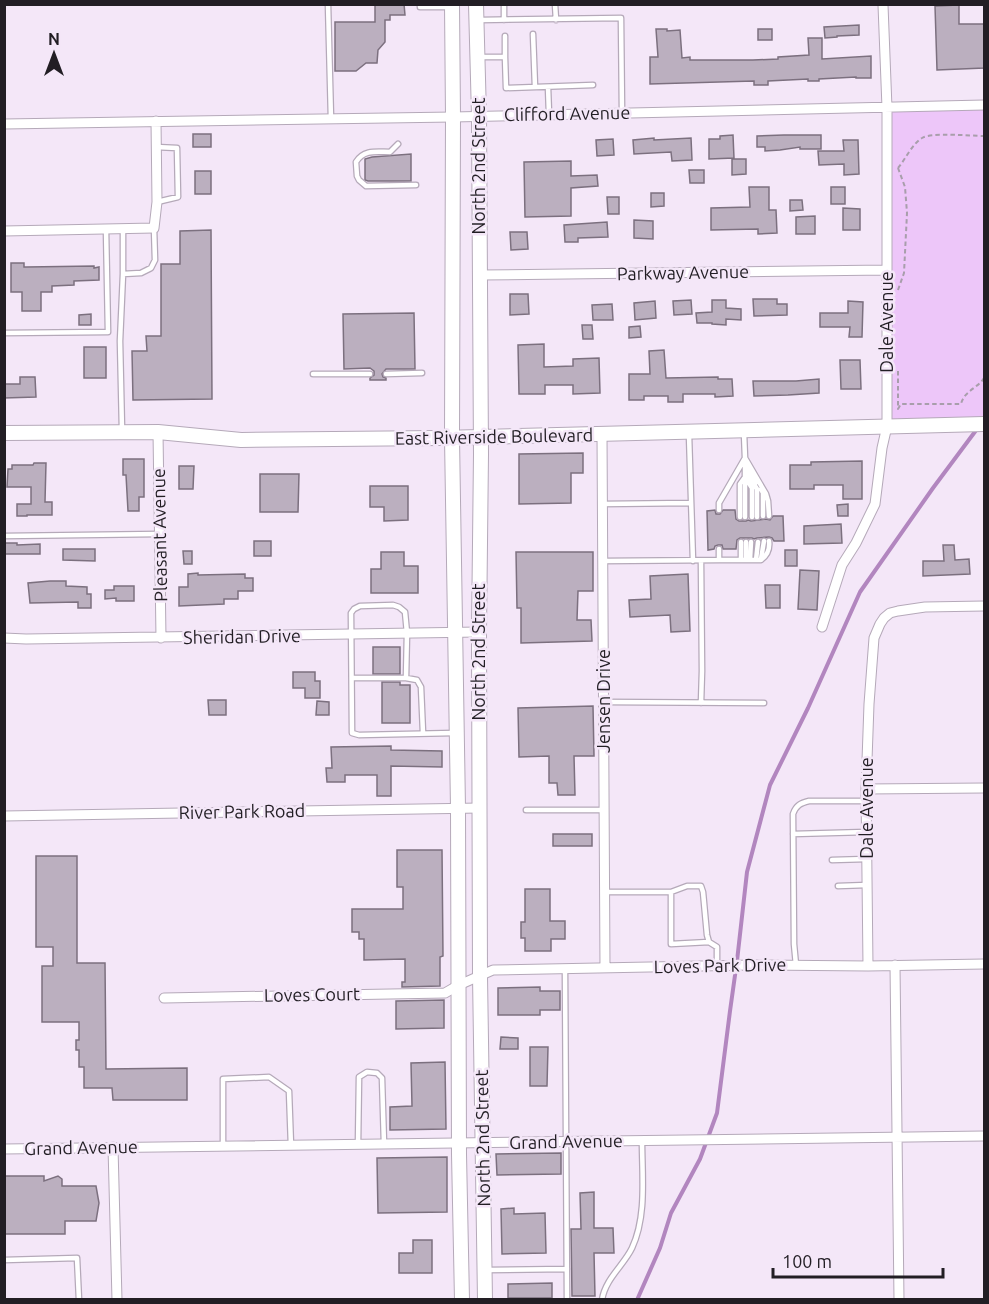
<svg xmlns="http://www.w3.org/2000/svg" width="989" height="1304" font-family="Ubuntu,sans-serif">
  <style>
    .green { fill: #edc6f9 }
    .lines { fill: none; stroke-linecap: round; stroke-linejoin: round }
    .stream { stroke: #b286bf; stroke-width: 4 }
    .building { fill: #bbafbf; stroke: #7c707f; stroke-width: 1.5 }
    .lane-casing { stroke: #b5a9b9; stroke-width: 7 }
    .street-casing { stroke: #b5a9b9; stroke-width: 11 }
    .primary-casing { stroke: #b5a9b9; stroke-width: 16 }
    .path { stroke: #a89eab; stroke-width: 2; stroke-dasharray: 4.5 3; stroke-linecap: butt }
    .lane { stroke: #fff; stroke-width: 4.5 }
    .street { stroke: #fff; stroke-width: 9 }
    .primary { stroke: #fff; stroke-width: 14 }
    .labels { text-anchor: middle; stroke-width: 5; stroke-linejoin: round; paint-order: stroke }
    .street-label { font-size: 18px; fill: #221e24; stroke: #f4e7f8 }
  </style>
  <rect width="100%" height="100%" fill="#f4e7f8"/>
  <path class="green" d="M984 105V425L887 426V108Z"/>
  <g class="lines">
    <path class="stream" d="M637 1300 660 1248 671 1213 700 1159 717 1113 730 1011 737 961 747 872 770 785 808 708 860 592 933 488 977 429"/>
  </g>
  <path class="building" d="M375 4H404L405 15H390V20H385V42L378 50 377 63H366L356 71H335V22H375Z
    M959 5V24H984V68L937 70 935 6Z
    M859 25V35L837 36V37L825 38 824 27Z
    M656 29H667V31L680 30 682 58 690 57V60H753L778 59V57L809 55 808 38H822V59L871 56V78H856V77L819 79V81H808V79L768 81V85H754V81L650 84V57H658Z
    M758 29H772V40H758Z
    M193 134H211V147H193Z
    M733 135 734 158 709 159V139H720V136Z
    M784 135H821V149H800V147L780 150 765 151V147H757V136Z
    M654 138V140L691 138 692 160 672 161 671 152 634 154 633 140Z
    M613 139 614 155 597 156 596 140Z
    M843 140H858L859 174 844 175V164L819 165 818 151H844Z
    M411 154V181H368L365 180V159L372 157Z
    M732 159H746V174L732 175Z
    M571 161V176L597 175 598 186 571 188V216L525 217 524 162Z
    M689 170H704V183H690Z
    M195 171H211V194H195Z
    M749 187H769V210H776L777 233 758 234V229L711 230V208L750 207Z
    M831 187H845V204H831Z
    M651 193H664V206L651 207Z
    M607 197H619V214H608Z
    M790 200H802L803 210 790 211Z
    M843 208 860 209V230H843Z
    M815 216V234H796V217Z
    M634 220 653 221V239L634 238Z
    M607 222 608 237 578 238V242H565L564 225Z
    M211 230 212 399 133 400 132 351H147L146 336H161V264H180V231Z
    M510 232H527L528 249 511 250Z
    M11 263H24V267H26L94 266V268L99 267V280L74 281V285L52 286V292H41V311H22V292H11Z
    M510 294H528L529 314 510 315Z
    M753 299H777V304H787V315L754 316Z
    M691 300 692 314 674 315 673 301Z
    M712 300H726V308L741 309V320L726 319V325L712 324V323H697L696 313 712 312Z
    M655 301 656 318 635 320 634 303Z
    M848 301 863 302 862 337H849L850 327H820V313H848Z
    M612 304 613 320H593L592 305Z
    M414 313 415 369H386L382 374 383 377 386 378V380H370V378L374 375V371L370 368 344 369 343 314Z
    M91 314V325H79V315Z
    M582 325H592L593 339H583Z
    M640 326 641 337 629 338V327Z
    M544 344V367L573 366V359L599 358 600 393 573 394V385H545V394H519L518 345Z
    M84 347H106V378H84Z
    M664 350 666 378 718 377V379H732L733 396 715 397V394H683V402H668V396H644V400H629V374H650L649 351Z
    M840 360H860L861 389H841Z
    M20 377H35L36 397 4 398V384H20Z
    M819 379V393L788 395 754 396 753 381H796Z
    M583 453V473H571V503L519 504V454Z
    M123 459H144V497H139V511H128L126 475H123Z
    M862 461V499H843V485H814V489H790V465H811V462Z
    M34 463H46L45 502H52V515H27V516H17V504H31V487H7L8 469H12V465H33Z
    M179 466H194L193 489H179Z
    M260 474H299L298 512H260Z
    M370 486H408V520L384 521V507H370Z
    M848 504V516H838L837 505Z
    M715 510 716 514H720L723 510H735L736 519 739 521H746L748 520 751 521 766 519 770 520 773 516H783L784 541H774L772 538 769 537 757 538 754 539 752 538H740L737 540 736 549H723L722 545H718L715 546 714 549 708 550 707 511Z
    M841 524 842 543 804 544V526Z
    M254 541H271V556H254Z
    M4 543H17V545L40 544V554H4Z
    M943 545H954L955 560 969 559 970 574 923 576V561H944Z
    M63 549H95V561L63 560Z
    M785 550H797V566H785Z
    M183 551H192V564H184Z
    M381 552H404V566H418V593H371V569H381Z
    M516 552H593V591H578L577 620H591L592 641 521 643V608H517Z
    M800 570 819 571 817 610 798 609Z
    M198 573V575L245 574V578H253V591H238V599H224V604L179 606V587H188V574Z
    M688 574 690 631 671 632 670 615 630 617 629 600 651 599 650 576Z
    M50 581H66V586L87 587V594H91V608H78V602L30 603 28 583Z
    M765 585H780V608H766Z
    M114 586H134V601H116V598L105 599V590H114Z
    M373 647H400V674H373Z
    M293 672H315V681H320V698H305V688H293Z
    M382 682H400V685H410V723H382Z
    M208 700H226V715H209Z
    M317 701 329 702V715H316Z
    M593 706 594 756H574L575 795H558L557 783H549V756L519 757 518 708Z
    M391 746V750L442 751V767L391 766V796H377V775H345V782H327L326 768H332L331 747Z
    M553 834H592V846H553Z
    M397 850H442L443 956 440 957V986L402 987V982H405V959L364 960V939H359V932H352V909H403V887H397Z
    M36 856H77V963H105L106 1069 187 1068V1100H113L112 1088H84V1067H79V1050H76V1040H79V1022H42V966H53V947H36Z
    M525 889H550V921H565V939H551V951H525V938H521V922H525Z
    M540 987V991H560V1010H540V1015H498V988Z
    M444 1000V1028L396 1029V1001Z
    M501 1037 518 1038V1049H500Z
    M530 1047H548L547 1086H530Z
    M445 1062 446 1129 390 1130V1107L412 1106 411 1063Z
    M561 1153V1174L497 1175 496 1154Z
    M447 1157V1212L378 1213 377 1158Z
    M4 1176H44V1181L58 1176 62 1179V1186H96L99 1203 96 1221H65V1234H4Z
    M594 1192V1228H613L614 1253H594L595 1296H572L571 1229H581L580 1193Z
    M514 1208V1214L545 1213 546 1253 502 1254 501 1209Z
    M413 1240H432V1273H399V1253H413Z
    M552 1283V1298H508V1284Z"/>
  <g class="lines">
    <defs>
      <path id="lane" d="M328 4 331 119
        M420 4V7H451
        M504 4V20
        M555 4 556 20
        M480 20 621 18 622 113
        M533 34 535 87
        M505 36V57
        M480 57H505L506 88 593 85
        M548 87 549 114
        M398 144 390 152C377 152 364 149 356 162L357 176 359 180 366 186 416 185
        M156 147 177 148 178 197 157 202
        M123 274 141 273 151 268 155 260 154 228
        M4 333 108 332 106 229
        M313 374H370
        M386 374 422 373
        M122 430 120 341 123 274V229
        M689 435 693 561
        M745 458 766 494 768 501 769 516
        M745 461V465L757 482
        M745 465V470L757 489V517
        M745 470V477L752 488V517
        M745 477V517
        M761 489 763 493V516
        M602 504 691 503
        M719 510V503L745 458 744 433
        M740 517V484L745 477
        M4 536 159 534
        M741 542V560
        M746 542V560
        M761 559 764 541
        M719 560H761C768 555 770 549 769 541
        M750 560 751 542
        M756 560 758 542
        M603 561 719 560V549
        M701 561 702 671 701 703
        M352 678H406
        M604 702 764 703
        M423 733 421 687 417 680 406 678 407 633 405 612 399 607 393 605 360 606 354 609 351 613 352 733 359 735 454 733
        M526 810H604
        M793 834 866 832
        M832 860 867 859
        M838 886 867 885
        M605 892H671L687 886H701L703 892 707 935 709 942
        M671 892V944L709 942 717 947V965
        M796 965 794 944 793 814C796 805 801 803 809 801H866
        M565 969 567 1300
        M358 1145 359 1077 367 1072 377 1073 382 1078 384 1144
        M223 1146V1079L269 1077 289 1091 291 1146
        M4 1260 77 1258 79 1300
        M487 1270 567 1269
        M602 1300C605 1279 624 1265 632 1248 647 1216 642 1175 642 1141"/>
      <path id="street" d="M4 124 453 117 984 105
        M4 231 154 228 157 202 156 121
        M480 275 887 270
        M158 432 161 638
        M602 434 605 968
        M822 627 842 565 856 543 875 504 882 448 887 426V108L883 5
        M4 638 26 639 479 632
        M866 789 984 788
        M4 816 480 808
        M895 965 899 1300
        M868 966 866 789 869 704 874 638 880 624 884 618 890 613 898 611 925 607 984 606
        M164 998 445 993 459 985 493 970 752 965 868 966 984 964
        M113 1147 117 1300
        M4 1149 984 1136"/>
      <path id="primary" d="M452 4 453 117 452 438 458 808 459 1154 462 1300
        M476 4 479 116 481 454 479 632 480 976 485 1300
        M4 433 158 432 241 440 440 438 984 424"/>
    </defs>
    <use href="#lane" class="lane-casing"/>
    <use href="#street" class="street-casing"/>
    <use href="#primary" class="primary-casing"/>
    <path class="path" d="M898 168C905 160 912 144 922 138 931 132 972 136 984 136
      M898 290 904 273 907 213 905 187 898 168
      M898 371V409L901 404H961C964 391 978 388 984 378"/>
    <use href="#lane" class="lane"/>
    <use href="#street" class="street"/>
    <use href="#primary" class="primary"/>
  </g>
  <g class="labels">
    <g class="street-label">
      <text transform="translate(567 114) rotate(-1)" y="6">Clifford Avenue</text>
      <text transform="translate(479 166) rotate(-90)" y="6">North 2nd Street</text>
      <text transform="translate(683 273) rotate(-1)" y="6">Parkway Avenue</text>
      <text transform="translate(887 322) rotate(-90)" y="6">Dale Avenue</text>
      <text transform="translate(494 437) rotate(-1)" y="6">East Riverside Boulevard</text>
      <text transform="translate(160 535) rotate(-91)" y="6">Pleasant Avenue</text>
      <text transform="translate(242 637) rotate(-1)" y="6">Sheridan Drive</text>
      <text transform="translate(479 652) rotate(-90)" y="6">North 2nd Street</text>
      <text transform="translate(604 701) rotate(-90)" y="6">Jensen Drive</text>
      <text transform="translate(867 808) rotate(-90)" y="6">Dale Avenue</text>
      <text transform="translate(242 812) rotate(-1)" y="6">River Park Road</text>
      <text transform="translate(720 966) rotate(-1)" y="6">Loves Park Drive</text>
      <text transform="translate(312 995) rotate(-1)" y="6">Loves Court</text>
      <text transform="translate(483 1138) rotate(-91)" y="6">North 2nd Street</text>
      <text transform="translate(566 1142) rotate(-1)" y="6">Grand Avenue</text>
      <text transform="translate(81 1148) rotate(-1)" y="6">Grand Avenue</text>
    </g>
  </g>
  <rect width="989" height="1304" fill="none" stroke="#221e24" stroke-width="12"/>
  <g transform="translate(54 54)" stroke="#f4e7f8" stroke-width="4.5" paint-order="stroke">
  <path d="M0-4.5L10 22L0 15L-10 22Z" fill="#221e24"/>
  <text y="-9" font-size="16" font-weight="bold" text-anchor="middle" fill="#221e24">N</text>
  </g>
  <path d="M773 1268v9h170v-9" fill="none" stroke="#221e24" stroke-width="3"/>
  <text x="782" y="1268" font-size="18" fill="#221e24" stroke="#f4e7f8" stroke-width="4.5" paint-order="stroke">100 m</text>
</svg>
